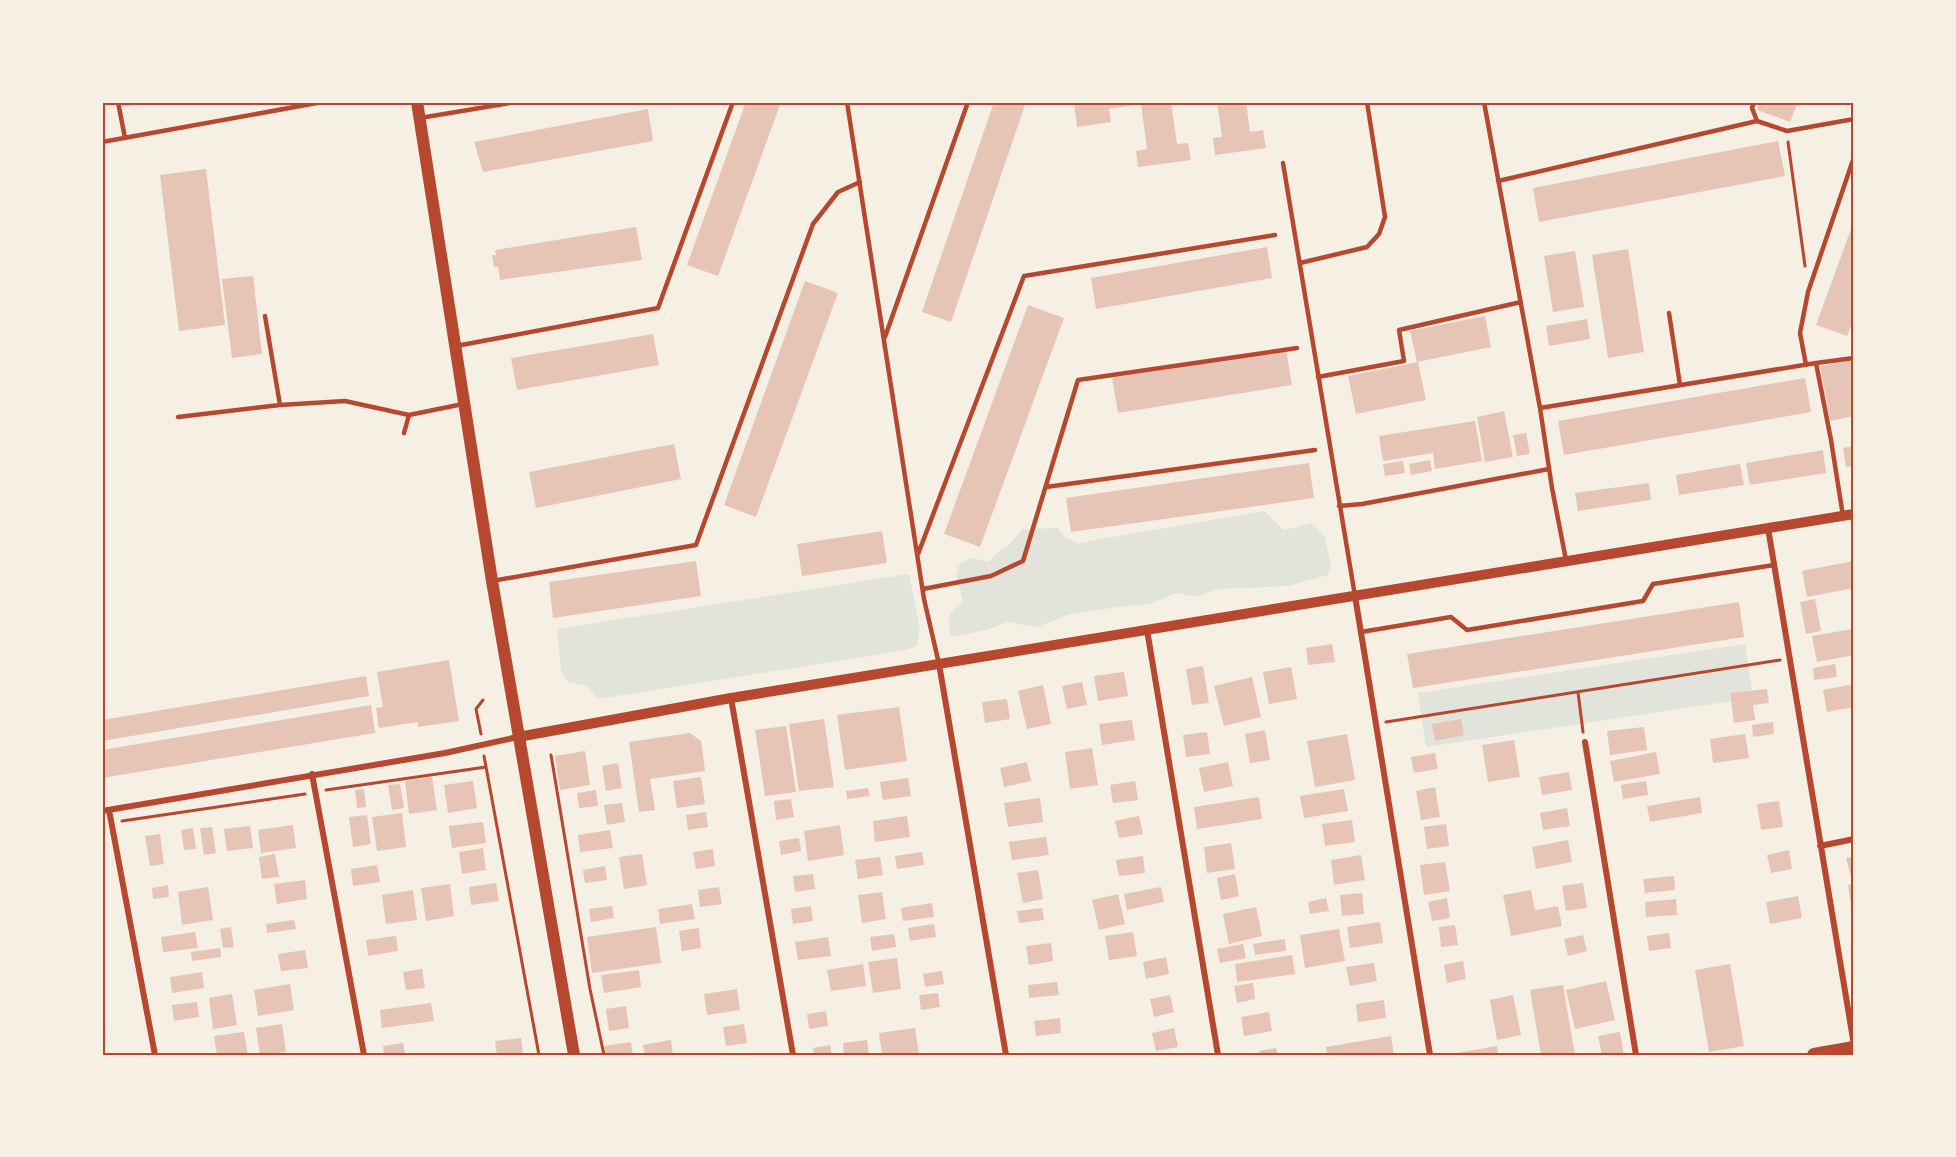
<svg xmlns="http://www.w3.org/2000/svg" width="1956" height="1157" font-family="'IBM Plex Sans',sans-serif">
  <style>
    .green { fill: #e2e4dc }
    .building { fill: #e6c5b7 }
    .lines { fill: none; stroke-linecap: round; stroke-linejoin: round }
    .path { stroke: #b5482f; stroke-width: 3 }
    .service { stroke: #b5482f; stroke-width: 4.5 }
    .minor { stroke: #b5482f; stroke-width: 6 }
    .tertiary { stroke: #b5482f; stroke-width: 10 }
    .secondary { stroke: #b5482f; stroke-width: 12 }
    .trunk { stroke: #b5482f; stroke-width: 14 }
    .neatline { fill: none; stroke: #b5482f; stroke-width: 2 }
  </style>
  <rect width="100%" height="100%" fill="#f6efe4"/>
  <path class="green" d="M1264 511 1284 530 1312 523 1325 537 1331 567 1328 575 1288 586 1219 589 1195 597 1177 593 1149 604 1117 607 1068 615 1037 627 1008 622 986 630 951 637C947 617 947 614 963 601L956 574 960 563 973 558 988 562 999 551 1009 545 1022 529 1058 528 1066 538 1078 543Z
    M909 574 920 629 917 646 901 651 598 699 586 686 568 682 561 671 557 629Z
    M1745 644 1753 698 1426 747 1418 693Z"/>
  <path class="building" d="M121 102H147V103L122 107Z
    M746 102H781L718 276 687 265Z
    M994 102H1026L951 322 922 312Z
    M1074 102H1171L1177 144 1188 143 1191 160 1138 167 1136 151 1147 149 1141 104 1109 109 1111 122 1077 127Z
    M1217 102H1246L1250 132 1263 130 1266 148 1215 155 1213 138 1222 137Z
    M1760 102H1798L1790 122 1757 110Z
    M648 109 653 141 483 172 474 142Z
    M1778 141 1785 176 1539 222 1533 188Z
    M206 169 225 325 179 331 160 175Z
    M1854 221V318L1847 336 1816 325Z
    M636 227 642 260 500 280 498 267H494L492 255H496L495 250Z
    M1267 247 1272 278 1096 309 1091 278Z
    M1628 249 1644 352 1608 358 1592 255Z
    M1575 251 1584 307 1553 312 1544 256Z
    M253 276 262 354 232 358 222 279Z
    M805 281 838 293 756 517 724 505Z
    M1028 305 1064 318 980 547 944 534Z
    M1485 316 1491 347 1417 362 1410 331Z
    M1587 319 1590 339 1549 346 1546 326Z
    M653 334 659 365 517 390 511 358Z
    M1286 350 1292 385 1118 413 1112 378Z
    M1852 360 1854 373V416L1830 421 1820 366Z
    M1418 362 1426 400 1356 414 1348 376Z
    M1805 378 1811 412 1564 455 1558 421Z
    M1504 411 1513 457 1485 462 1477 417Z
    M1475 421 1482 461 1435 469 1433 453 1383 461 1379 436Z
    M1526 433 1530 454 1517 456 1513 435Z
    M674 444 681 479 536 508 529 472Z
    M1854 446V466L1846 467 1843 448Z
    M1823 450 1826 473 1750 485 1746 463Z
    M1430 460 1432 471 1411 475 1409 464Z
    M1403 461 1405 473 1385 476 1383 464Z
    M1309 463 1314 498 1071 532 1066 498Z
    M1740 464 1744 485 1679 495 1676 475Z
    M1649 483 1651 500 1578 511 1575 493Z
    M882 531 887 563 802 576 797 544Z
    M696 561 701 596 553 618 549 582Z
    M1854 561V588L1807 597 1802 571Z
    M1815 599 1821 631 1806 634 1800 602Z
    M1739 602 1744 637 1413 688 1407 654Z
    M1853 629 1854 655 1817 662 1812 636Z
    M1332 644 1335 662 1308 665 1306 648Z
    M449 660 459 721 418 727V722L379 728 376 708 383 707 377 672Z
    M1835 664 1837 677 1814 680 1813 668Z
    M1203 666 1209 703 1192 705 1186 669Z
    M1291 667 1297 699 1269 704 1263 672Z
    M1124 672 1128 696 1098 701 1094 676Z
    M366 676 369 696 102 741V720Z
    M1252 677 1261 717 1224 726 1214 686Z
    M1082 682 1087 705 1067 709 1062 686Z
    M1854 684V707L1827 712 1823 690Z
    M1043 685 1051 724 1027 729 1018 691Z
    M1767 689 1769 703 1753 705 1755 720 1734 723 1730 693Z
    M1007 699 1010 719 985 723 982 702Z
    M371 705 375 733 102 778V750Z
    M899 707 907 761 845 770 837 715Z
    M824 719 834 787 799 791 789 724Z
    M1461 719 1464 735 1435 741 1432 724Z
    M1132 720 1135 740 1102 745 1099 724Z
    M1773 722 1774 734 1753 737 1752 725Z
    M786 726 796 792 765 796 755 730Z
    M1644 727 1647 750 1610 755 1607 731Z
    M1265 730 1270 760 1250 763 1245 734Z
    M1207 732 1210 754 1186 757 1183 735Z
    M690 733 701 741 705 771 650 779 655 810 639 812 629 742Z
    M1347 734 1355 780 1315 787 1307 741Z
    M1745 734 1749 758 1713 763 1710 739Z
    M1514 740 1520 777 1488 782 1482 745Z
    M1092 748 1098 785 1070 789 1065 752Z
    M585 751 590 785 560 790 555 756Z
    M1656 752 1660 774 1614 782 1610 761Z
    M1435 753 1438 769 1414 773 1411 757Z
    M1027 762 1031 781 1004 787 1000 768Z
    M1228 762 1233 786 1204 792 1199 768Z
    M618 763 622 788 606 791 602 766Z
    M1569 772 1572 790 1542 795 1539 777Z
    M432 777 437 810 409 814 405 781Z
    M701 777 705 804 677 808 673 781Z
    M908 778 911 796 883 800 880 782Z
    M473 781 477 808 448 813 444 785Z
    M1135 781 1138 800 1113 803 1110 785Z
    M1646 781 1648 795 1623 799 1621 785Z
    M400 784 404 808 392 810 388 785Z
    M1435 787 1440 817 1421 820 1416 791Z
    M868 788 870 796 847 799 846 791Z
    M364 789 366 807 357 808 355 790Z
    M1344 789 1348 811 1304 818 1300 796Z
    M596 790 598 806 579 808 577 793Z
    M1259 797 1262 819 1197 829 1194 807Z
    M1700 797 1702 813 1650 822 1647 806Z
    M1040 798 1043 822 1008 827 1004 803Z
    M791 799 794 817 776 820 774 801Z
    M1779 801 1783 827 1761 830 1757 804Z
    M622 803 625 822 607 825 604 805Z
    M1567 808 1570 826 1543 830 1540 813Z
    M706 812 708 827 688 830 686 815Z
    M402 813 406 847 377 851 372 817Z
    M367 815 371 844 353 847 349 817Z
    M907 816 910 837 875 842 873 821Z
    M1139 816 1143 834 1119 838 1115 821Z
    M1352 820 1355 842 1325 846 1322 824Z
    M483 822 486 843 452 848 449 826Z
    M1446 824 1449 846 1427 849 1424 827Z
    M293 825 296 848 261 853 258 830Z
    M840 825 844 855 808 861 804 831Z
    M250 826 253 848 227 851 224 829Z
    M212 827 216 853 204 855 200 828Z
    M193 828 196 849 184 850 181 830Z
    M610 830 613 848 580 852 578 835Z
    M160 834 164 864 150 866 145 836Z
    M1046 837 1049 855 1012 860 1009 842Z
    M799 838 801 851 781 855 779 841Z
    M1568 840 1572 862 1536 869 1532 847Z
    M1231 843 1235 869 1207 873 1204 847Z
    M483 848 486 870 462 874 459 852Z
    M713 849 715 866 696 869 693 852Z
    M1789 850 1792 869 1771 873 1767 855Z
    M922 852 924 865 897 869 895 856Z
    M275 854 279 877 262 879 259 857Z
    M642 854 647 885 624 889 619 857Z
    M1361 855 1365 880 1334 885 1331 860Z
    M1143 856 1145 873 1119 876 1116 860Z
    M880 857 883 875 858 879 855 860Z
    M1854 857V876L1851 877 1846 858Z
    M1445 862 1450 891 1424 895 1420 865Z
    M377 865 380 882 353 886 351 869Z
    M605 866 607 880 585 883 583 870Z
    M1038 870 1043 899 1023 903 1017 873Z
    M813 874 815 889 795 892 793 876Z
    M1235 874 1239 896 1221 900 1217 878Z
    M1674 876 1675 890 1645 893 1643 879Z
    M305 880 307 899 277 904 274 884Z
    M496 883 499 901 471 905 469 887Z
    M1583 883 1587 908 1566 911 1562 886Z
    M450 884 454 916 426 921 421 888Z
    M1854 884V912H1852L1848 885Z
    M168 885 169 897 153 899 152 888Z
    M208 887 213 920 182 925 178 892Z
    M719 887 722 904 700 907 698 890Z
    M1161 887 1164 902 1127 910 1124 894Z
    M413 890 417 920 386 924 382 895Z
    M1531 890 1535 910 1558 906 1562 926 1511 936 1503 895Z
    M882 892 886 919 862 923 858 895Z
    M1362 893 1364 914 1342 916 1340 895Z
    M1118 894 1125 924 1099 930 1092 900Z
    M1798 896 1802 918 1770 924 1766 902Z
    M1326 898 1329 911 1310 914 1308 902Z
    M1447 898 1450 918 1432 921 1428 902Z
    M1676 899 1677 915 1646 917 1645 902Z
    M932 903 934 917 903 921 901 908Z
    M692 904 695 919 660 924 658 909Z
    M612 906 614 918 591 922 589 909Z
    M811 906 813 921 793 924 791 909Z
    M1256 907 1262 936 1229 944 1223 914Z
    M1042 908 1044 920 1019 923 1017 911Z
    M294 920 296 929 267 933 266 924Z
    M1380 922 1383 943 1350 948 1347 927Z
    M934 924 936 937 910 941 908 928Z
    M1455 925 1458 945 1441 947 1439 927Z
    M231 927 234 947 223 948 220 929Z
    M656 927 661 963 592 973 587 937Z
    M699 928 701 948 682 951 679 931Z
    M1339 929 1345 961 1305 968 1300 935Z
    M195 932 198 948 163 952 161 937Z
    M1133 932 1137 956 1109 960 1105 936Z
    M1669 933 1671 948 1649 951 1647 936Z
    M894 934 896 947 872 951 870 937Z
    M1583 935 1587 951 1568 956 1564 939Z
    M396 936 398 951 368 956 366 940Z
    M828 937 831 956 798 960 795 942Z
    M1285 939 1286 951 1255 955 1253 944Z
    M1051 943 1053 961 1029 965 1026 946Z
    M1243 944 1246 958 1220 963 1217 949Z
    M220 948 221 957 192 961 191 952Z
    M305 950 308 968 281 971 278 954Z
    M1292 955 1295 974 1237 982 1235 964Z
    M1166 957 1169 974 1146 979 1143 962Z
    M897 958 901 989 873 993 868 962Z
    M1463 961 1466 979 1447 983 1444 965Z
    M1374 963 1377 981 1350 986 1346 967Z
    M863 964 866 986 831 991 827 970Z
    M1730 964 1744 1046 1709 1052 1695 970Z
    M422 969 425 988 406 990 403 972Z
    M639 970 641 987 604 993 601 975Z
    M942 971 944 984 925 987 923 974Z
    M202 972 204 988 172 993 170 977Z
    M1606 981 1615 1020 1575 1029 1566 990Z
    M1057 982 1059 995 1029 998 1028 985Z
    M1253 983 1255 999 1237 1003 1234 986Z
    M290 984 294 1010 258 1016 254 990Z
    M1563 985 1575 1055H1541L1530 990Z
    M737 989 740 1010 707 1015 704 994Z
    M938 993 940 1007 921 1010 919 995Z
    M232 994 237 1025 213 1029 209 998Z
    M1170 995 1174 1012 1154 1017 1150 999Z
    M1513 995 1521 1035 1497 1040 1490 1000Z
    M1384 1000 1386 1018 1358 1022 1356 1004Z
    M197 1002 199 1017 174 1021 172 1005Z
    M431 1003 434 1021 382 1028 380 1010Z
    M626 1006 629 1028 609 1031 606 1009Z
    M826 1011 828 1026 809 1029 807 1014Z
    M1269 1012 1272 1031 1244 1036 1241 1017Z
    M1060 1018 1061 1033 1036 1036 1034 1021Z
    M282 1024 286 1052 260 1055 256 1028Z
    M744 1024 747 1043 726 1046 723 1027Z
    M102 1025H105L106 1038H102Z
    M915 1028 919 1055H882L879 1033Z
    M1174 1028 1178 1047 1156 1051 1152 1033Z
    M244 1032 248 1055H217L214 1036Z
    M1620 1032 1624 1055H1602L1598 1036Z
    M1391 1036 1394 1055H1327L1326 1047Z
    M521 1038 523 1055H497L495 1041Z
    M671 1040 673 1055H645L643 1045Z
    M867 1040 869 1055H844L843 1043Z
    M631 1042 633 1055H605L604 1046Z
    M403 1043 405 1053 384 1055 383 1046Z
    M830 1045 832 1055H814L813 1048Z
    M1497 1046 1498 1055H1451V1054Z
    M1276 1048 1278 1055H1260L1259 1051Z"/>
  <g class="lines">
    <path class="path" d="M1788 142 1805 266
      M1578 692 1583 732
      M1386 722 1780 660
      M481 734 476 709 483 700
      M551 755 590 989 604 1055
      M484 756 539 1055
      M326 790 486 767
      M122 821 305 794"/>
    <path class="service" d="M118 102 125 138
      M847 102 924 599 939 664
      M1484 102 1540 408 1552 488 1566 560
      M420 118 516 102
      M1757 121 1787 131 1854 119
      M102 142 322 102
      M1283 163 1355 596
      M1498 181 1757 121 1752 108 1754 102
      M1300 263 1367 247 1379 234 1385 217 1367 102
      M1669 313 1680 385
      M265 316 280 405
      M885 337 968 102
      M456 346 658 308 733 102
      M1816 363 1854 358
      M1806 365 1800 333 1808 292 1854 157
      M1318 377 1404 361 1399 330 1521 302
      M1540 408 1816 363 1831 440 1843 516
      M178 417 280 405 345 401 409 415
      M404 433 409 415 463 404
      M1046 487 1315 450
      M1339 506 1362 504 1549 469
      M918 554 1024 276 1275 235
      M492 581 696 545 813 224 838 192 860 182
      M923 589 991 576 1023 561 1078 380 1297 348
      M1361 632 1451 617 1467 630 1643 601 1653 584 1774 565"/>
    <path class="minor" d="M1768 528 1854 1045
      M1355 596 1430 1055
      M1147 630 1218 1055
      M939 664 1006 1055
      M731 698 793 1055
      M1585 742 1636 1055
      M312 774 364 1055
      M109 810 155 1055
      M102 811 445 753 518 737
      M1820 846 1854 839"/>
    <path class="tertiary" d="M518 737 731 698 1854 514"/>
    <path class="secondary" d="M417 102 492 581 574 1055"/>
    <path class="trunk" d="M1814 1055 1854 1048"/>
  </g>
  <rect width="1956" height="1157" fill="none" stroke="#f6efe4" stroke-width="207"/>
  <rect x="104" y="104" width="1748" height="950" class="neatline"/>
</svg>
